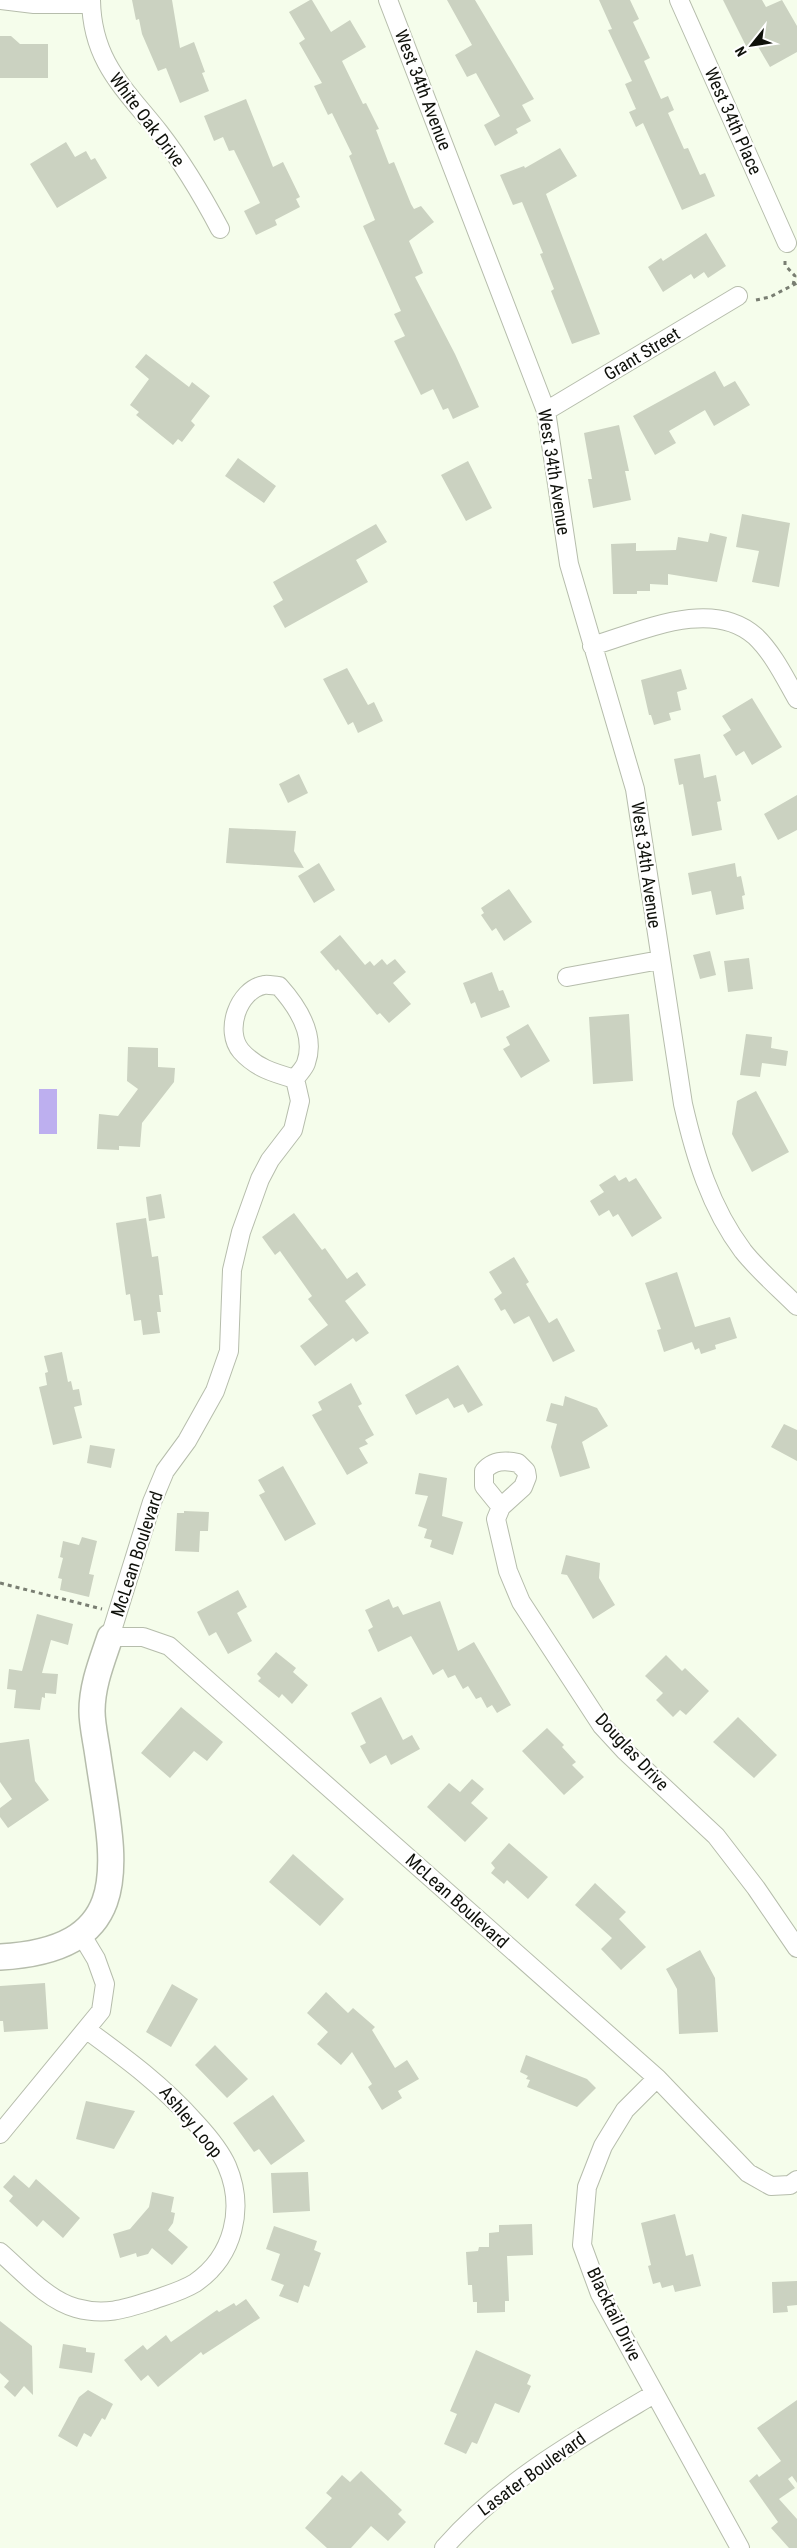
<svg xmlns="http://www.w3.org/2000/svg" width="797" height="2548" font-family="'Roboto Condensed',sans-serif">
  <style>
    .water { fill: #bdafef }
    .building { fill: #cbd2c1 }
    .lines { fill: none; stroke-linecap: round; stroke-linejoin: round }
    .street-casing { stroke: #b6bdac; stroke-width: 20 }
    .secondary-casing { stroke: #b6bdac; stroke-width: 28 }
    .path { stroke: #797e72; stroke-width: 3; stroke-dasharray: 4 4; stroke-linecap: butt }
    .street { stroke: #fff; stroke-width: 18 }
    .secondary { stroke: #fff; stroke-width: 25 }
    .labels { text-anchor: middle; stroke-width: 4.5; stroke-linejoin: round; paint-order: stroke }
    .street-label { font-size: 18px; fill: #0f110b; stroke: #fff }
  </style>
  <rect width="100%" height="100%" fill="#f5fdeb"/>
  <path class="water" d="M39 1089H57V1134H39Z"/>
  <path class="building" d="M132 0H172L180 48 194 42 205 72 202 73 209 91 180 103 166 68 158 71 142 34 139 19 136 20Z
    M310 0H312L331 32 350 20 366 47 342 61 363 104 366 103 379 129 376 130 389 164 394 162 411 204 414 209 421 206 434 222 409 241 423 273 415 277 455 354 479 407 453 419 448 408 443 410 433 389 421 395 394 341 405 336 394 314 401 311 363 226 375 220 349 156 352 154 332 113 328 115 314 86 322 83 299 43 305 39 289 12Z
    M447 0H475L534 99 522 105 531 121 516 129 518 133 495 146 484 125 500 116 476 73 467 77 455 55 472 45Z
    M599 0H630L639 19 633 22 650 58 644 61 661 99 668 96 674 110 668 113 684 149 688 148 700 175 705 173 715 196 682 210 643 123 636 127 629 112 636 109 625 84 632 81 608 30 612 29Z
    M723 0H762L766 7 782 0 797 26V52L770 67 757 45 748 50Z
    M0 36H11L20 44H48V78H0Z
    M246 99 273 167 283 162 300 197 296 199 300 207 275 220 277 225 256 235 244 211 260 203 234 150 229 151 223 137 214 141 204 116Z
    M66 142 75 157 86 151 91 160 95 158 107 178 57 208 30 164Z
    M560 148 577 176 546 194 600 334 572 344 551 291 554 289 540 254 543 253 522 202 513 205 500 175 524 166 525 168Z
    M706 233 726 266 708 278 704 272 694 279 691 274 663 292 648 267 661 258 663 261Z
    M146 354 189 387 192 382 210 396 191 421 195 425 182 442 178 439 173 445 136 415 139 412 130 405 149 379 135 367Z
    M715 371 724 387 735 381 750 405 714 426 705 410 669 431 676 443 655 455 633 416Z
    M619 425 629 471H625L631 500 593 508 588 479H592L584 433Z
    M238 458 276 486 264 503 225 476Z
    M468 461 492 508 466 521 441 475Z
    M742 514 790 523 779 587 752 582 759 551 736 547Z
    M376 524 387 542 356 560 368 582 285 628 273 606 283 600 273 582Z
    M710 533 727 537 717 582 668 574V585L650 584V591H637V594H613L611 544 636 543V551L676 550 678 537 708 542Z
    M347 668 368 705 374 702 383 721 358 733 353 722 348 725 323 679Z
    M681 669 687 689 677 692 681 710 669 713 671 720 654 725 651 715H649L641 680Z
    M752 698 782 747 752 765 744 751 736 756 723 735 731 730 722 716Z
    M700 754 704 778 716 775 721 801 717 802 722 830 692 836 683 784 679 785 674 759Z
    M299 774 308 793 288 803 279 784Z
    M797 795V830L778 840 764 814Z
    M229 828 296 831 294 851 304 868 226 863Z
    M319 863 335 890 314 903 298 876Z
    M735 863 737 877 741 876 745 895 742 896 744 909 716 915 711 891 692 895 688 873Z
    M509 889 532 922 504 941 496 928 492 931 481 915 484 913 481 908Z
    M340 935 365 965 370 961 374 966 382 959 387 965 395 959 406 972 393 983 411 1004 389 1023 380 1013 377 1015 338 969 336 971 320 952Z
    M710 951 716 975 700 979 693 955Z
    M749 958 753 989 728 992 724 961Z
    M492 972 499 991 503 990 510 1007 481 1018 475 1002 471 1004 463 983Z
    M629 1014 633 1081 593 1084 589 1017Z
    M528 1024 550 1061 521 1078 503 1049 510 1045 506 1037Z
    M746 1034 772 1037 771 1048 788 1051 786 1066 762 1063 760 1077 740 1075Z
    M128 1047 158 1048V1067L175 1068 174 1082 142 1123 140 1147 119 1146V1150L97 1149 99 1114 118 1116 138 1089 127 1081Z
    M756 1091 789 1152 752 1172 732 1134 737 1101Z
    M615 1175 619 1181 626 1177 629 1182 636 1178 662 1218 632 1237 618 1214 613 1217 609 1210 599 1216 590 1201 604 1192 599 1185Z
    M161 1194 165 1218 149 1221 146 1197Z
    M294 1213 322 1250 325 1248 347 1279 357 1272 366 1285 345 1301 369 1333 356 1342 353 1338 315 1366 300 1346 328 1325 308 1299 312 1296 280 1251 275 1255 262 1237Z
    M146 1218 152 1257 158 1256 163 1295H159L161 1312H157L160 1333 143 1335 141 1320 134 1321 130 1294 126 1295 116 1223Z
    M514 1257 529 1282 526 1284 549 1323 557 1318 575 1351 553 1362 529 1316 514 1324 505 1309 501 1311 494 1299 502 1293 489 1272Z
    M677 1272 695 1327 730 1317 737 1338 715 1345 716 1349 701 1354 699 1348 695 1350 692 1342 664 1352 657 1330 661 1329 645 1283Z
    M62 1352 68 1382 71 1381 73 1390 79 1389 82 1405 74 1407 82 1438 53 1445 39 1387 47 1385 45 1373 48 1372 44 1356Z
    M458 1365 483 1405 468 1413 463 1404 454 1408 448 1398 416 1415 405 1395Z
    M351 1383 362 1404 358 1406 374 1435 365 1440 368 1444 359 1448 368 1463 347 1475 312 1415 322 1410 318 1402Z
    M565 1396 597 1408 608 1426 582 1442 590 1468 560 1477 551 1447 557 1424 546 1421 551 1403 563 1406Z
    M784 1424 797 1430V1461L771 1447Z
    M90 1445 115 1449 111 1468 87 1463Z
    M283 1466 316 1524 285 1541 259 1495 265 1492 258 1480Z
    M419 1473 447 1478 442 1516 463 1522 453 1555 430 1547 432 1540 424 1538 427 1529 418 1526 428 1496 415 1494Z
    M184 1511 209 1512 208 1531H200L199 1552 175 1551 177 1513H184Z
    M82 1537 97 1541 89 1574 94 1575 89 1597 60 1590 62 1579 58 1578 63 1558 60 1557 63 1541 79 1545Z
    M566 1555 600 1563 599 1578 615 1605 593 1619 567 1575 561 1574Z
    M238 1590 247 1607 237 1613 252 1641 228 1654 216 1632 209 1636 197 1612Z
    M389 1599 393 1608 398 1606 403 1615 440 1601 458 1651 474 1642 511 1705 497 1713 492 1705 487 1708 481 1697 476 1699 468 1686 463 1689 455 1675 448 1678 443 1669 433 1675 411 1636 378 1652 368 1630 373 1627 365 1610Z
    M37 1614 73 1624 68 1645 51 1640 42 1673 58 1674 56 1694 45 1693V1698L42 1697 40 1710 14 1708 16 1690 7 1689 9 1669 22 1671Z
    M276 1652 296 1668 293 1672 308 1685 292 1704 282 1694 279 1698 258 1681 261 1678 257 1674Z
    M666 1655 682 1671 685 1668 709 1691 686 1715 680 1710 673 1717 656 1700 663 1693 645 1676Z
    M381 1697 403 1740 412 1735 420 1749 391 1765 386 1755 370 1764 360 1746 366 1743 351 1713Z
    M181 1707 223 1742 207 1761 194 1751 170 1778 141 1753Z
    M738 1717 777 1755 754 1778 713 1742Z
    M547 1728 564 1745 562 1747 576 1762 572 1765 584 1777 564 1795 522 1751Z
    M29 1739 35 1781 49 1800 8 1828 0 1817V1808L12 1799 0 1782V1743Z
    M472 1779 484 1789 471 1803 488 1818 465 1842 427 1807 449 1783 460 1792Z
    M509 1843 548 1877 528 1899 507 1880 504 1884 491 1873 495 1868 491 1863Z
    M293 1854 344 1899 320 1926 269 1882Z
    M595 1883 626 1912 619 1919 646 1947 621 1970 601 1949 612 1938 575 1905Z
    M700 1950 715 1978 718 2032 679 2034 677 1989 666 1969Z
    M45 1983 48 2029 4 2032 3 2021H0V1986Z
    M172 1984 198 1999 171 2047 146 2032Z
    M326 1992 348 2013 353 2008 375 2027 372 2030 395 2068 407 2060 419 2079 398 2091 402 2098 382 2110 368 2087 372 2084 352 2052 341 2065 317 2044 328 2032 307 2013Z
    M215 2045 248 2079 227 2098 195 2065Z
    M526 2055 587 2079 596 2088 577 2107 527 2087 530 2080 526 2079 528 2076 520 2072Z
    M273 2095 305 2141 271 2165 259 2149 254 2152 233 2123Z
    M86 2101 135 2111 114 2149 76 2139Z
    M308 2172 310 2211 273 2213 271 2173Z
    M14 2175 29 2188 36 2179 80 2218 63 2238 43 2220 37 2227 9 2201 13 2196 3 2187Z
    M152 2192 174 2197 171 2212 175 2213 173 2223 168 2230 188 2247 172 2265 152 2248 148 2254 137 2257 136 2253 120 2258 113 2234 130 2229 149 2207Z
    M675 2214 686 2256 693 2254 701 2286 675 2292 673 2285 662 2288 660 2282 653 2284 648 2266 651 2265 641 2223Z
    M532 2224 533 2255 507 2256 509 2301H505V2312L477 2313V2302H473L472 2285H468L466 2252 478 2251 479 2247H489V2233L499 2232V2225Z
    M274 2226 317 2241 314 2250 321 2253 309 2287 304 2285 298 2303 279 2296 284 2285 271 2280 280 2254 266 2249Z
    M797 2281V2305L787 2306 788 2312 773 2313 772 2282Z
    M246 2299 260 2318 203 2355 201 2352 158 2387 148 2375 141 2381 124 2360 143 2345 147 2350 166 2335 171 2342 217 2310 219 2312 234 2303 236 2306Z
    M0 2321 32 2346 33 2395 24 2386 15 2397 4 2387 9 2381 0 2373Z
    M63 2344 86 2348V2352L95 2353 92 2373 59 2368Z
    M476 2350 531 2375 527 2384 531 2386 519 2413 495 2403 477 2444 472 2442 466 2454 444 2444 457 2414 450 2411Z
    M88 2390 113 2404 105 2420 102 2418 91 2437 84 2433 77 2447 58 2436 79 2397Z
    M797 2400V2483L792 2476 788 2479 795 2488 779 2499 797 2519V2548H789L771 2528 778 2522 749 2481 757 2474 759 2477 781 2461 757 2428Z
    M361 2471 402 2510 398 2514 406 2522 388 2541 371 2526 351 2548H327L305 2528 332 2498 326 2493 342 2475 350 2482Z"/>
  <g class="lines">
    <defs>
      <path id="street" d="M0 0 34 4H91
        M91 0C92 61 124 88 159 132 183 163 202 195 220 229
        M388 0 546 411 569 564 635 789 683 1104C695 1156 710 1207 743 1251 759 1271 779 1288 797 1306
        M679 0 787 243
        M546 411 738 296
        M592 646C640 632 711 597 755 636 773 653 785 678 797 699
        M567 977 660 960
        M295 1079C274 1073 256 1068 241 1051 224 1031 238 990 264 985 268 984 275 986 279 986 297 1006 316 1035 306 1063 304 1069 298 1074 295 1079L300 1101 293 1130 270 1160 260 1179 241 1232 232 1270 229 1351 215 1391 187 1441 165 1471 152 1502 110 1637H143L169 1646 657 2078 748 2173 771 2186 790 2185 797 2180
        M501 1507 484 1486V1471C493 1460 505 1460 518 1463L526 1471 527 1477 523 1487 501 1507 496 1519 508 1571 521 1602 602 1726 625 1751 716 1836 756 1888 797 1948
        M657 2078 625 2110 603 2146 587 2187 582 2245 600 2294 740 2548
        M0 2134 101 2011 105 1984 96 1959 81 1934
        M0 2252C22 2271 47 2300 76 2308 105 2316 125 2309 153 2300 167 2295 182 2291 195 2283 234 2256 245 2208 227 2166 220 2150 208 2136 196 2123 162 2085 128 2060 87 2030
        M444 2548C501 2482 580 2438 654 2394"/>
      <path id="secondary" d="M0 1957C141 1949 113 1859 98 1756 96 1741 92 1725 92 1711 92 1685 102 1661 110 1637"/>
    </defs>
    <use href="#street" class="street-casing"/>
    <use href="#secondary" class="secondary-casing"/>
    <path class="path" d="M785 261V265L795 276 793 285
      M756 300 770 297 797 283
      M0 1583 102 1609"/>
    <use href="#street" class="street"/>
    <use href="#secondary" class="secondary"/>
  </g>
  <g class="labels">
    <g class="street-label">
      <text transform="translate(423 90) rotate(69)" y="6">West 34th Avenue</text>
      <text transform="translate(147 120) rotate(53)" y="6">White Oak Drive</text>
      <text transform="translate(733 121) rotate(66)" y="6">West 34th Place</text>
      <text transform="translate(642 354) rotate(-31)" y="6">Grant Street</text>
      <text transform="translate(554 472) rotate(81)" y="6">West 34th Avenue</text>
      <text transform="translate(646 865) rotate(82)" y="6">West 34th Avenue</text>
      <text transform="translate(137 1554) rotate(-72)" y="6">McLean Boulevard</text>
      <text transform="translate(632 1752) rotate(47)" y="6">Douglas Drive</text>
      <text transform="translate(457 1901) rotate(42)" y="6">McLean Boulevard</text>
      <text transform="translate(191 2122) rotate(50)" y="6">Ashley Loop</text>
      <text transform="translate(614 2314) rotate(64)" y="6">Blacktail Drive</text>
      <text transform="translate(532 2474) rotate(-36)" y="6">Lasater Boulevard</text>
    </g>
  </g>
  <g transform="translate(752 45) rotate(240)" stroke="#ffffff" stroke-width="4" paint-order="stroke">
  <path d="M0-4L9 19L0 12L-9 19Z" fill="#0f110b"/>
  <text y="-8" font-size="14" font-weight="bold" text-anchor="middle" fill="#0f110b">N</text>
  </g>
</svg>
